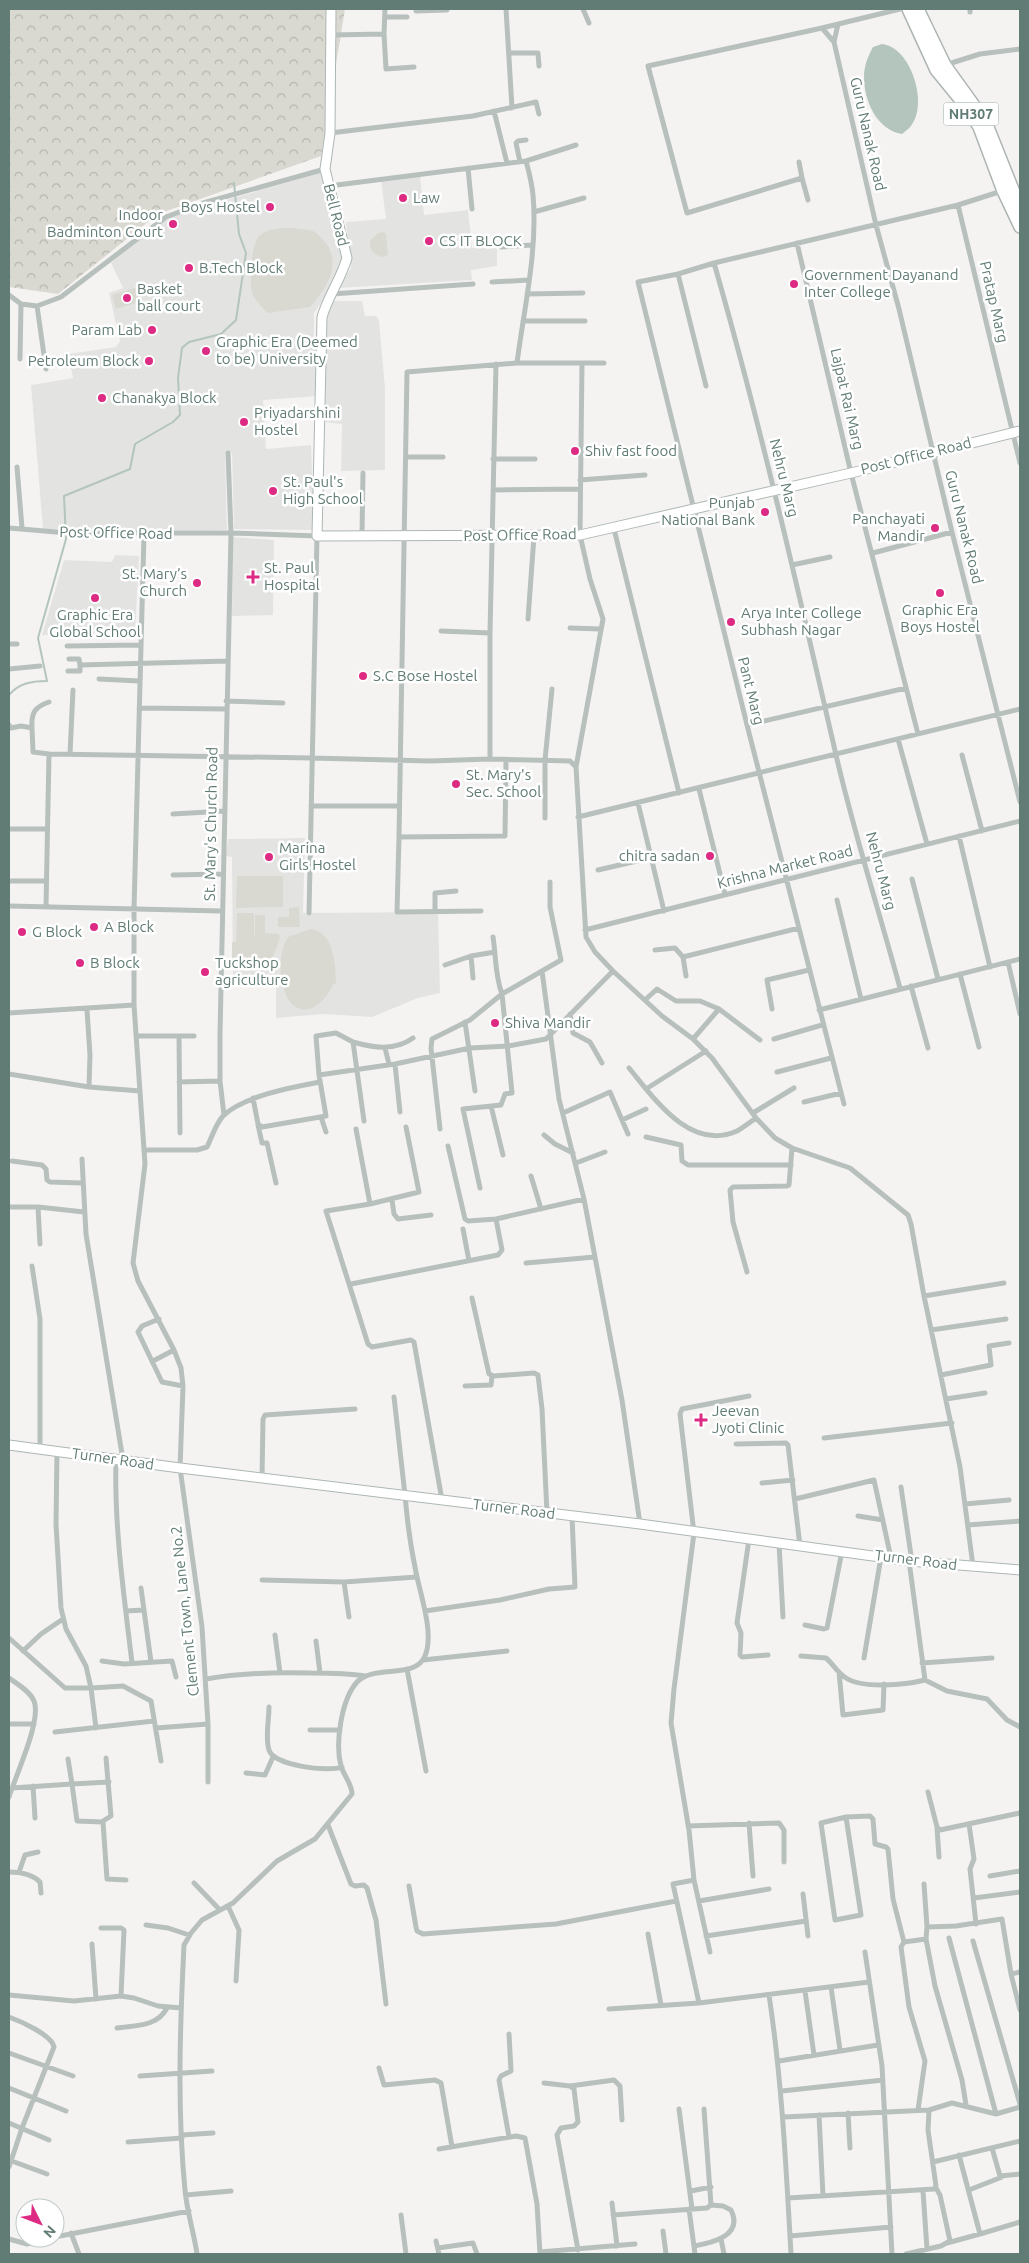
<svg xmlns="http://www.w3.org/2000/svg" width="1029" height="2263" font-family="Ubuntu,sans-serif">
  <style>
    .built { fill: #e3e4e2 }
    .grass { fill: #dad9d1 }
    .forest { fill: url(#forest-crowns) }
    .water { fill: #b3c5bd }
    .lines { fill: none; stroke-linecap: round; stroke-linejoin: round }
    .stream { stroke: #b3c5bd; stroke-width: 2 }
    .secondary-casing { stroke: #acb7b4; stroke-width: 11 }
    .highway-casing { stroke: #adb5b3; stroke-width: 14 }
    .street { stroke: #b7c0bd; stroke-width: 5 }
    .secondary { stroke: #fff; stroke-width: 9 }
    .highway { stroke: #fff; stroke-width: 11 }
    .poi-dot { fill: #dd2a82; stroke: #fff; stroke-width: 2 }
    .labels { text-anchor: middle; stroke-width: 5; stroke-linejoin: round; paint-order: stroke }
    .shield { fill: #fff; stroke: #90a39e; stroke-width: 1 }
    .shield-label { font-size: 14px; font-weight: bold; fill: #617c75 }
    .street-label { font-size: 15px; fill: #617c75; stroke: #fff }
    .poi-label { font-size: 15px; fill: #617c75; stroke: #fff; text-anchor: start }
  </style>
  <defs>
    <pattern id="forest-crowns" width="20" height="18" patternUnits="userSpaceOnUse" patternTransform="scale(1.25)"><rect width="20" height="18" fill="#dad9d1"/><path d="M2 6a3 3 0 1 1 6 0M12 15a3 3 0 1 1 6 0" fill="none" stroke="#b4b5ae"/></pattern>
  </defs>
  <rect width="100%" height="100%" fill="#f5f3f2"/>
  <path class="built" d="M323 172 343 257 337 280 314 313V345H320L318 396 263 400 266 449 311 445 314 530 234 529 232 453 225 454 227 530 128 531 43 529 31 385 73 378 68 354 116 347 120 341 109 293 123 288 111 263 126 249 161 223 178 214Z
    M420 176 424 215 468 210 472 248 497 245V266L471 270 472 280 338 288 351 268 346 222 386 219 381 181Z
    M331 301H362L365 316H376L379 320 385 388V470L341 471 342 424 324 422 327 320Z
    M233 537 274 540 273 615 232 616Z
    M115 555 139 556 135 633 42 635 64 560 112 562Z
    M305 838 303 913 438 912 440 993 418 998 372 1017 324 1014 276 1018V984L233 985 232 857 226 856 228 839Z"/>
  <path class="grass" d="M294 228C300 230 308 229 313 231 318 233 321 238 325 242 343 264 326 289 310 307L268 313C262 307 254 300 252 292 249 281 251 242 260 235 268 228 284 228 294 228Z
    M384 232 386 234 388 255 382 257C374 255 369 250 370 241L378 233Z
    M138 287 142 301 116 309 112 295Z
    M237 876H283V907L236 908Z
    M299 907 300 927H278V917H289V908Z
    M237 913H254V935H255V915H265V933L279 934 280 938 273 957 268 959 232 958V942H236Z
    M310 929C334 930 336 966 336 984H333C328 998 310 1018 294 1006 278 994 277 952 288 937Z"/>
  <path class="forest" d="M9 9H345L321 156 158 214 58 294 9 287Z"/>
  <path class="water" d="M882 44C911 47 929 104 911 126 909 129 905 131 902 134 877 130 864 101 864 77 864 66 868 56 873 47Z"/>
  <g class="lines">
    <path class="stream" d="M9 695C19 683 32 681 47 681L38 638 66 539 64 496 130 469 135 444 173 422 180 415 178 378 182 348 189 342 221 334 236 320 246 253 239 234 234 183"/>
    <defs>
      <path id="secondary" d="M331 9 330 133 325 169 347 258C341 279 328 296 322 317L317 536 580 535 851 473 1020 431
        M9 1445 180 1468 640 1524 909 1561 1020 1570"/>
      <path id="highway" d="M908 9 936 70 967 108 979 127 1003 191 1020 227
        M918 9 945 65 986 122 1020 207"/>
    </defs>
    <use href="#secondary" class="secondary-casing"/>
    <use href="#highway" class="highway-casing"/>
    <path class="street" d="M506 9 512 108
      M583 9 589 23
      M970 9V12
      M416 11 447 10
      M385 17H407
      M822 28 834 42 876 225 899 309 952 532 1020 802
      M384 34 385 9
      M331 35 384 34 386 69 414 67
      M834 42 838 24
      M509 53H538L539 66
      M945 65 980 54 1020 49
      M494 111 507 163
      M330 133 473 116 536 102 539 114
      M526 161 576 145
      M520 162 516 143 518 141 526 140
      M799 162 802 178 687 213 648 66 822 28 900 9
      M468 168 472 209
      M802 178 808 200
      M329 186 526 161C529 172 532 184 533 195 538 250 524 308 517 363
      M958 205 1020 463
      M534 212 584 198
      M797 243 851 473 918 734
      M501 247 532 245
      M678 274 714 263
      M492 282 529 280
      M332 294 473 284
      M527 294 583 293
      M9 295 21 304 37 306 61 297 166 217 203 203 325 169
      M37 306 46 369
      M523 321H585
      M20 359 21 304
      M582 363 580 535 590 579 603 619 576 767 586 937 595 952 613 971 662 1016 693 1039 712 1058 756 1118 775 1138 792 1148 850 1168 908 1215 911 1224 924 1296 960 1467 973 1566
      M496 364 490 633V759L570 761 576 767
      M706 386 678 274 638 282 747 725 844 1104
      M407 457H443
      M493 459H535
      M17 467 22 528
      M580 480 645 475
      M493 490 579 489
      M9 528 68 533H231L317 536 309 913
      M614 529 679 793
      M362 536 363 473
      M873 553 952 532
      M792 565 830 557
      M528 619 534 536
      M570 628 601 629
      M441 631 490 633
      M9 644H17
      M67 646 140 645
      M69 659H79L80 665
      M9 669 40 666
      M68 671H80V665L228 661
      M99 679 139 681
      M226 701 283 703
      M139 708 226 709
      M9 725 11 728 21 726 32 728 33 752 49 754 312 758 430 761 490 759
      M747 725 906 688
      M32 728C31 712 35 707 49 702
      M898 739 927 844
      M70 754 73 690
      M962 755 982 831
      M699 789 725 894
      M638 803 664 911
      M311 806H399
      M173 814 225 811
      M578 817 1020 709
      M545 818V760L552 689
      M9 829H47
      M959 836 990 967
      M399 837 407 372 517 363H604
      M598 870 650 858
      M173 875 222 874
      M912 879 938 979
      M9 881H45
      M837 900 861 999
      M9 906 221 911
      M46 906 49 754
      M435 911V893L456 891
      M481 911 397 912 399 837 505 836 506 760
      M585 930 1020 821
      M655 950 675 948 683 957
      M471 956 473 978
      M1008 962 1020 1014
      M445 965 471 956 495 952
      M542 971 559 1099 584 1199 609 1331 622 1400 640 1524
      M960 974 979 1047
      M686 976 683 957 799 928
      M911 986 928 1048
      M900 988C879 911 854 833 836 755 798 590 761 426 714 263L958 205 1002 191
      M645 1000 657 989 676 1001H700L719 1009 760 1040
      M134 1005 145 1164 133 1263 138 1281 174 1350 181 1368 183 1386 180 1468 202 1627 208 1724V1782
      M772 1009 767 980 809 970
      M87 1010 90 1055 89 1087
      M819 1010 1020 959
      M9 1013 134 1005V909L144 534
      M570 1014 573 1033 590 1042 602 1063
      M465 1022 475 1091
      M136 1036H194
      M179 1036 180 1133
      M693 1039 719 1009
      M774 1039 822 1025
      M353 1042C374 1048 395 1051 413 1038
      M385 1048 389 1064
      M395 1064 400 1112
      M629 1068C654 1098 690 1152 737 1131 744 1127 750 1122 756 1118
      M777 1072 831 1058
      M9 1074 89 1087 140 1091
      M319 1075 395 1064 470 1048 508 1046 546 1039 613 971
      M179 1082 220 1081
      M646 1089 706 1051
      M253 1098 258 1124 262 1127 326 1116 319 1075 316 1036 336 1033 353 1042 364 1121
      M804 1102 841 1093
      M491 1106 503 1155
      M563 1113 610 1092 628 1134
      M753 1113 794 1088
      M224 1115 220 1081V1034L231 533 228 453
      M321 1117 326 1132
      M622 1120 646 1109
      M258 1125 262 1143H267L276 1183
      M406 1127 419 1192 370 1204 326 1211 368 1344 372 1347 411 1340 414 1342 442 1500
      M356 1129 370 1204
      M440 1129 431 1048 432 1039 470 1020 502 994 561 960 550 907V882
      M544 1135 555 1144 573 1153
      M646 1137 681 1145 682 1161 688 1165H791
      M448 1146 465 1219 468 1221 496 1219 584 1199
      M145 1150H197L207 1147C212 1137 215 1125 223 1116 243 1096 293 1087 320 1082
      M82 1159 86 1234 123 1460
      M12 1161 42 1165 46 1169 47 1180 50 1182 82 1183
      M576 1163 605 1152
      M531 1176 541 1209
      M480 1188 463 1109 501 1105 505 1094 512 1093 502 994C495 976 496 956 493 937
      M392 1200 394 1214 398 1219 431 1215
      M9 1207H38L84 1212
      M38 1207 40 1244
      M463 1229 469 1261
      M526 1263 595 1257
      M32 1266 40 1319V1449
      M747 1272 733 1222 730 1190 733 1187 787 1186 789 1185 792 1148
      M351 1284 498 1255 502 1250 496 1219
      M924 1296 1004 1283
      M472 1298 489 1374 494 1376 534 1373 538 1375 542 1409 547 1513
      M159 1319 142 1326 138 1332 162 1382 183 1386
      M931 1330 1006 1319
      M153 1361 174 1350
      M941 1375 991 1365 989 1346 1009 1343
      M465 1386 491 1385 492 1376
      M946 1399 985 1393
      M824 1438 952 1423
      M736 1444 786 1443 788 1445 800 1546
      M57 1451 56 1524 61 1608 66 1629 86 1666 91 1688 123 1686 151 1701 161 1761
      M116 1459C114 1527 124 1595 132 1663
      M262 1478 263 1419 265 1415 355 1409
      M762 1483 793 1480
      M901 1487 912 1562
      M795 1499 874 1480 891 1558
      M965 1504 1009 1500
      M858 1516 883 1520
      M968 1525 1020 1521
      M749 1539 737 1623 741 1633 740 1655 742 1657 768 1655
      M779 1543 783 1617
      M909 1561 925 1680 947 1691 987 1699 1007 1720 1020 1727
      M262 1580 344 1582 417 1577
      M344 1582 349 1617
      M141 1588 151 1662
      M126 1611 144 1610
      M425 1611 500 1600 549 1589 575 1587 572 1516
      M805 1625 824 1629 827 1628 842 1551
      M275 1635 280 1673
      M9 1638 65 1688H91L96 1728
      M316 1641 320 1673
      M23 1651 41 1634 63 1619
      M801 1656 826 1658C833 1664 838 1673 846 1678 863 1689 905 1685 925 1680
      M864 1658 881 1557
      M423 1660 507 1651
      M102 1661 124 1664 172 1661 176 1677
      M922 1663 992 1658
      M407 1669 426 1771
      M839 1672 843 1715 883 1710 884 1684
      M9 1678C17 1684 30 1691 34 1701 42 1720 15 1777 9 1797
      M206 1679C241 1673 276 1672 311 1673 329 1673 347 1673 365 1676
      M269 1707C269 1720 265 1738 269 1750 274 1766 328 1772 342 1767
      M9 1724H34
      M156 1728 208 1724
      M310 1730H340
      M55 1732 154 1721
      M68 1759 72 1784 109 1782
      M246 1773 265 1775 273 1757
      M33 1786 35 1818
      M12 1788 72 1784 77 1821 103 1822 107 1879 126 1880
      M928 1792 937 1827 940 1830 1020 1813
      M846 1817 861 1915 835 1920 821 1823 846 1817 870 1816 873 1819 875 1844 886 1847 888 1849 893 1899 904 1942
      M103 1821 111 1816 106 1758
      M749 1823 753 1876
      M969 1824 974 1859 970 1869 976 1924
      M328 1825 351 1884 355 1886 364 1885 367 1888 376 1920 386 2004
      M688 1826 779 1823 784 1830V1862
      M937 1828 939 1857
      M9 1872C20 1872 32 1874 40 1882L41 1893
      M19 1872 25 1855 38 1852
      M990 1876 1020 1871
      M694 1880 710 1952
      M194 1883 219 1909
      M924 1884 927 1927 926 1939 935 1986 962 2080 966 2105
      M409 1886 416 1927 417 1931 423 1934 556 1924 676 1901
      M803 1894 808 1936
      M974 1898 1020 1892
      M699 1901 769 1889
      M228 1906 239 1930 236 1981
      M146 1925 168 1928 189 1935
      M927 1927 956 1926 1002 1919 1011 1974 1020 2010
      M101 1928H121L124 1930 121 1996
      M648 1934 661 2005
      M706 1936 806 1921
      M949 1938 996 2114
      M973 1941 1020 2104
      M92 1944 96 1999
      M865 1952 882 2066 892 2254
      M1011 1974 1020 1972
      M831 1987 840 2050
      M805 1991 814 2055
      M9 1995 74 2001 121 1996 134 1998 158 2006 181 2008
      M769 1995C782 2081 786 2167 791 2254
      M699 2003 673 1884 694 1880 689 1830 671 1723 674 1689 694 1533 680 1414 682 1409 749 1396
      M609 2009 699 2003 869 1982
      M9 2017C20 2021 52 2035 54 2047L22 2128 9 2167
      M117 2028C136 2025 157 2027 167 2008
      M9 2053 73 2076
      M779 2061 878 2045
      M379 2068 384 2085 435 2080 441 2083 452 2147
      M140 2076 212 2071
      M544 2083 570 2086 574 2089 578 2122 574 2126 561 2128 557 2135 578 2250
      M570 2086 614 2080 620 2086 622 2120
      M9 2088 66 2111
      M782 2091 883 2080
      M679 2109 692 2209
      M918 2110 925 2061 909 2007 901 1947 904 1942 926 1939
      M848 2113 850 2148
      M819 2115 823 2196
      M784 2117 929 2110 952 2103 996 2114 1020 2107
      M9 2123 49 2140
      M182 2135 213 2133
      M509 2137 499 2080 501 2076 511 2071 509 2034
      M128 2142 182 2138
      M992 2148 1000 2176 1020 2174
      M439 2149 516 2136 525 2138 537 2204 540 2254
      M959 2155 980 2234 1020 2222
      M9 2160 47 2174
      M933 2162 1020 2141
      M969 2190 1002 2177
      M691 2191 711 2187
      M923 2191 927 2249
      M186 2195 231 2191
      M788 2198 934 2189 936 2186 928 2130 929 2110
      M612 2203 617 2246
      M689 2209 695 2254
      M401 2215 406 2254
      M613 2215 707 2208 711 2205 704 2109
      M663 2231 666 2254
      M71 2233 79 2254
      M790 2236 891 2227
      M55 2237 189 2211
      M9 2239 27 2244 51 2238
      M721 2239 724 2254
      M436 2241 439 2254
      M947 2243 980 2234
      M694 2246C711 2243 744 2236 731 2210L723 2206 711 2205
      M438 2248 473 2243 477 2254
      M540 2252 635 2244
      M197 2254C194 2233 187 2212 185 2190 177 2109 180 2026 184 1945L191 1933 202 1920 233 1903 277 1861 315 1839 352 1794C352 1784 344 1776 341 1766 335 1744 341 1700 357 1682 374 1664 415 1680 425 1656 435 1632 419 1592 415 1567 410 1543 407 1519 405 1495 401 1462 398 1430 394 1397
      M906 2254 941 2246 950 2241 940 2195 936 2188"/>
    <use href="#secondary" class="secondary"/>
    <use href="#highway" class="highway"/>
  </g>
  <g class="poi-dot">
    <circle cx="403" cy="198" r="5"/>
    <circle cx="270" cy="207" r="5"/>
    <circle cx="173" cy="224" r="5"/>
    <circle cx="429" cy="241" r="5"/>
    <circle cx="189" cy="268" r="5"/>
    <circle cx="794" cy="284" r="5"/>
    <circle cx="127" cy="298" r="5"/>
    <circle cx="152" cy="330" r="5"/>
    <circle cx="206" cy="351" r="5"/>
    <circle cx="149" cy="361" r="5"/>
    <circle cx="102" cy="398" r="5"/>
    <circle cx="244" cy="422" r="5"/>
    <circle cx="575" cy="451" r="5"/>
    <circle cx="273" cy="491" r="5"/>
    <circle cx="765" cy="512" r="5"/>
    <circle cx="935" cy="528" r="5"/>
    <path d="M250.5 569.5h5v5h5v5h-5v5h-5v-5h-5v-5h5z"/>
    <circle cx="197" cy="583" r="5"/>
    <circle cx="940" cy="593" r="5"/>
    <circle cx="95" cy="598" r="5"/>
    <circle cx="731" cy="622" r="5"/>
    <circle cx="363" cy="676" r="5"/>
    <circle cx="456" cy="784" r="5"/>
    <circle cx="710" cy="856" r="5"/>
    <circle cx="269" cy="857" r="5"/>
    <circle cx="94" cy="927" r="5"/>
    <circle cx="22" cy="932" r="5"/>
    <circle cx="80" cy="963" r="5"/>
    <circle cx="205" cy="972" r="5"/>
    <circle cx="495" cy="1023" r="5"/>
    <path d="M698.5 1412.5h5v5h5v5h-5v5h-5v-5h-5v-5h5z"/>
  </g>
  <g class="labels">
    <rect class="shield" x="943.5" y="102.5" width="55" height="23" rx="4"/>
    <g class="shield-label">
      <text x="971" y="119">NH307</text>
    </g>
    <g class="street-label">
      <text transform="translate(868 134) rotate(77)" y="5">Guru Nanak Road</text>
      <text transform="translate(336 215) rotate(76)" y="5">Bell Road</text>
      <text transform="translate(994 302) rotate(77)" y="5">Pratap Marg</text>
      <text transform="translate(847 399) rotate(77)" y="5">Lajpat Rai Marg</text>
      <text transform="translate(916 456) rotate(-14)" y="5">Post Office Road</text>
      <text transform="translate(784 478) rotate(76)" y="5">Nehru Marg</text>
      <text transform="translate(964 527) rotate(76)" y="5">Guru Nanak Road</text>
      <text transform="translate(116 533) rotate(1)" y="5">Post Office Road</text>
      <text transform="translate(520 535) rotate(-1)" y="5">Post Office Road</text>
      <text transform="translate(751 691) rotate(76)" y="5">Pant Marg</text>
      <text transform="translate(211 824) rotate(-89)" y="5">St. Mary's Church Road</text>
      <text transform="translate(785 867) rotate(-14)" y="5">Krishna Market Road</text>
      <text transform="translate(881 871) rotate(75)" y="5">Nehru Marg</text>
      <text transform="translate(113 1459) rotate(8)" y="5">Turner Road</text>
      <text transform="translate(514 1509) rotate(7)" y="5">Turner Road</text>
      <text transform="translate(916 1560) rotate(7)" y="5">Turner Road</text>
      <text transform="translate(185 1611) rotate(-96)" y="5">Clement Town, Lane No.2</text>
    </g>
    <g class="poi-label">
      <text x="413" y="203">Law</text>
      <text x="260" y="212" text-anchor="end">Boys Hostel</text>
      <text x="163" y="220" text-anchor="end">Indoor<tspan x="163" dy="17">Badminton Court</tspan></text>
      <text x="439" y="246">CS IT BLOCK</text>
      <text x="199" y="273">B.Tech Block</text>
      <text x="804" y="280">Government Dayanand<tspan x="804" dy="17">Inter College</tspan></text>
      <text x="137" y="294">Basket<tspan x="137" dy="17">ball court</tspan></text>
      <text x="142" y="335" text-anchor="end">Param Lab</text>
      <text x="216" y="347">Graphic Era (Deemed<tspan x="216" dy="17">to be) University</tspan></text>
      <text x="139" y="366" text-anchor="end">Petroleum Block</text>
      <text x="112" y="403">Chanakya Block</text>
      <text x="254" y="418">Priyadarshini<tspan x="254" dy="17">Hostel</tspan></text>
      <text x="585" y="456">Shiv fast food</text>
      <text x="283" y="487">St. Paul's<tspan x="283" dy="17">High School</tspan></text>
      <text x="755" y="508" text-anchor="end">Punjab<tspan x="755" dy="17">National Bank</tspan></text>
      <text x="925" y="524" text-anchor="end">Panchayati<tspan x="925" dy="17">Mandir</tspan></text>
      <text x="264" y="573">St. Paul<tspan x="264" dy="17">Hospital</tspan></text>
      <text x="187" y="579" text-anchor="end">St. Mary’s<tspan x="187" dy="17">Church</tspan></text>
      <text x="940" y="615" text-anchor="middle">Graphic Era<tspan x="940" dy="17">Boys Hostel</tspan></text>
      <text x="741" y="618">Arya Inter College<tspan x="741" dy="17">Subhash Nagar</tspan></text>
      <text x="95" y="620" text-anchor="middle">Graphic Era<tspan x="95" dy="17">Global School</tspan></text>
      <text x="373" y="681">S.C Bose Hostel</text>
      <text x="466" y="780">St. Mary's<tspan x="466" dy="17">Sec. School</tspan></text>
      <text x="279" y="853">Marina<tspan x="279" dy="17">Girls Hostel</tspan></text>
      <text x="700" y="861" text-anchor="end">chitra sadan</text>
      <text x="104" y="932">A Block</text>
      <text x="32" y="937">G Block</text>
      <text x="90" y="968">B Block</text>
      <text x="215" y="968">Tuckshop<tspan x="215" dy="17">agriculture</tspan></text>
      <text x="505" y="1028">Shiva Mandir</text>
      <text x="712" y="1416">Jeevan<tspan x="712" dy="17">Jyoti Clinic</tspan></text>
    </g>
  </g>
  <rect width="1029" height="2263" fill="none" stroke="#617c75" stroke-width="20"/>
  <g transform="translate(40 2223) rotate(132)"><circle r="24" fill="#ffffff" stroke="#c0cbc8"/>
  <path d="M0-4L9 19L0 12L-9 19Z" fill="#dd2a82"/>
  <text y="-8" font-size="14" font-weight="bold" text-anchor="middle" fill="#617c75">N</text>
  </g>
</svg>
